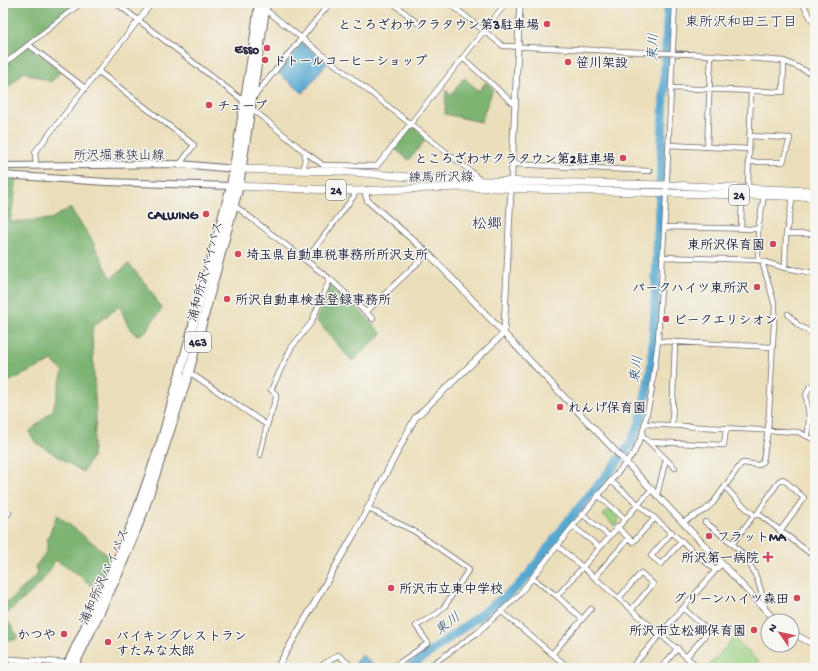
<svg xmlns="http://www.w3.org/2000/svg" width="818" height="671" font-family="'Gochi Hand','Klee One',sans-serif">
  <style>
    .green { fill: #9cd284; stroke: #5f7a60 }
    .forest { fill: #7db472; stroke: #506b56 }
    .water { fill: #55a7d0; stroke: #3c6486 }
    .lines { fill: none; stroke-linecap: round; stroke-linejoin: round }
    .river { stroke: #55a7d0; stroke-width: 9 }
    .minor-casing { stroke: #686467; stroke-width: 6 }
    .tertiary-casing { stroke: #686467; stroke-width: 7 }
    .secondary-casing { stroke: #686467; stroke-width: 8 }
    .primary-casing { stroke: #686467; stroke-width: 8 }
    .trunk-casing { stroke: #686467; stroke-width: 10 }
    .minor { stroke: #fff; stroke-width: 4.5 }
    .tertiary { stroke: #fff; stroke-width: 5.5 }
    .secondary { stroke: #fff; stroke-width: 6 }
    .primary { stroke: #fff; stroke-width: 7 }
    .trunk { stroke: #fff; stroke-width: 8 }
    .poi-dot { fill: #d1495b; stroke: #f6f6f2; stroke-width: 1.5 }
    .labels { text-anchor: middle; stroke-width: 3; stroke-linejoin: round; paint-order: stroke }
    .shield { fill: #f6f6f2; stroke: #626272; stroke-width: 1 }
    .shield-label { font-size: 12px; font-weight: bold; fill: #22223b }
    .poi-label { font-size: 13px; font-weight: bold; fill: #22223b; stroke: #f6f6f2; text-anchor: end }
    .street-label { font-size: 13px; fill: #22223b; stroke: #f6f6f2 }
    .neighbourhood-label { font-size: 14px; fill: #22223b; stroke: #f6f6f2 }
    .water-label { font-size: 14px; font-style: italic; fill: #365777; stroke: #f6f6f2 }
    .quarter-label { font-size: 15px; fill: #22223b; stroke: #f6f6f2 }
  </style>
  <rect width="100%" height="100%" fill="#f6f6f2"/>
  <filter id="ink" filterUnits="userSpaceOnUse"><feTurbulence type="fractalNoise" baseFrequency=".025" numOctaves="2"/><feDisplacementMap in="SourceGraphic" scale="8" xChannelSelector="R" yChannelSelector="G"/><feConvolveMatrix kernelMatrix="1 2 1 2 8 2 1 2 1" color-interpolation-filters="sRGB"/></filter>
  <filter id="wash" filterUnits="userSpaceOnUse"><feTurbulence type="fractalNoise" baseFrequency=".012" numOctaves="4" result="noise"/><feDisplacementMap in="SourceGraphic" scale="16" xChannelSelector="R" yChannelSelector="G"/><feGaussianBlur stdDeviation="0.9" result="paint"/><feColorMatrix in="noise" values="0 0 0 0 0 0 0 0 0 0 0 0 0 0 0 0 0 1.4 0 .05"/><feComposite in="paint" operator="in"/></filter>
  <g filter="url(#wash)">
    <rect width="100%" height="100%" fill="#ebdeba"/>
    <path class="green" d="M610 508 620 517 615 526 603 515Z
      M734 638 764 667 763 668H707Z"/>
    <path class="forest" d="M3 3H79L26 45 61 71 51 82 24 72 3 92Z
      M464 78 479 91 486 82 493 89 481 122 445 114 446 90 451 95Z
      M412 126 427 138 409 160 394 148Z
      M3 175H18L10 222 51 219 70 208 90 237 111 278 129 264 149 288 162 309 144 333 136 335 127 324 120 306 93 326 92 335 96 418 92 457 83 472 35 442 29 432 53 410 63 371 52 361 3 384Z
      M332 282 382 334 352 361 316 320Z
      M57 515 112 558 97 591 78 574 55 560C46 583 23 599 4 616L18 636 15 640H3V604L9 601 38 574 35 567 47 551V540Z"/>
    <path class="water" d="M302 43 327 63 303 93 278 73Z
      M362 655 375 667V668H362L355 662Z"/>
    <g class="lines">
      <path class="river" d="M409 668 516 588 529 574 569 520 617 462 629 446 640 422 651 370 654 326 668 3"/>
    </g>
  </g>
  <g filter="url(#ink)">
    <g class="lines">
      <defs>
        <path id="minor" d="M116 3 245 102
          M393 3 420 25
          M449 3 503 46 711 55 784 61 815 75
          M802 3 815 25
          M266 10 474 174 479 180
          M29 45 85 88
          M463 58 516 106
          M3 68 9 60 81 3
          M98 71 194 145 180 164
          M671 88 783 92 784 61
          M253 98 330 3
          M251 108 305 152 304 170
          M669 145 749 149
          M707 147 711 55
          M305 152 323 165 377 166 506 3
          M748 162H783L790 138 749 136
          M513 164 650 171
          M36 166 35 152 152 3
          M748 188 751 91
          M234 205 330 279 311 323 291 348 271 390 276 394V398L267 425
          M665 227 758 229
          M741 229 742 195
          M786 234H815
          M662 257 758 260 785 268 815 273
          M306 260 354 196 355 191
          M758 260V229L764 196
          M785 268 786 234 793 196
          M330 279 373 319
          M366 312 428 253
          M788 314 798 325 815 335
          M658 341 772 347
          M189 372 267 425 260 455
          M646 424 798 432 815 440
          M672 426 675 342
          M642 435 675 468
          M808 436 809 417 806 395 810 386 815 389
          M650 442 724 445 726 429
          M611 481 715 570
          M728 490 736 499 754 515H760L815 557
          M598 495 625 519
          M657 495 666 459
          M367 508 414 531 469 569 445 606 438 613 416 626 428 643 392 668
          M582 514 609 536
          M757 514 779 481 783 479 804 498 780 531
          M3 519 9 513
          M683 522 705 510 713 503 741 464 743 463 759 465 763 461 768 430 775 306 762 261
          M705 522C741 549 757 562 765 609
          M573 526 599 547
          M617 527 633 542 655 518
          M672 532 651 556 661 564 682 541
          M733 543 754 515
          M558 546 699 668
          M595 577 629 538
          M532 578 557 596 582 619
          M557 596 652 489
          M619 598 641 573 653 584 632 609
          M683 608 709 631 687 656
          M502 612 569 668
          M552 654 591 609
          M436 662 441 668
          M13 668V660
          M318 668 338 655 354 668
          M427 668 477 633 518 596 573 526 634 453 642 435 651 395 658 341 666 197 675 3
          M631 668 722 563
          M661 668 678 648"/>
        <path id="tertiary" d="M367 190 366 196 368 201 428 253 776 621
          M792 633 815 645
          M3 659 68 663 82 668
          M277 668 356 531 415 418 504 333 520 3"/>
        <path id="secondary" d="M3 166 180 164 235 169
          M3 175 106 182 231 186"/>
        <path id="primary" d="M236 169 339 171 444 180 667 185 815 191
          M234 186 355 191 459 187 815 197"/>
        <path id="trunk" d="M66 668 117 560 137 511 162 439 231 186 253 50 259 3
          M73 668 118 574 143 513 189 372 239 186 266 3"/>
      </defs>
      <use href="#minor" class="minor-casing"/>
      <use href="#tertiary" class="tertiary-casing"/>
      <use href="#secondary" class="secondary-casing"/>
      <use href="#primary" class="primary-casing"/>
      <use href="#trunk" class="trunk-casing"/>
      <use href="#minor" class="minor"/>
      <use href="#tertiary" class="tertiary"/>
      <use href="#secondary" class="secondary"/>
      <use href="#primary" class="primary"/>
      <use href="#trunk" class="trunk"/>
    </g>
  </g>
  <g class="poi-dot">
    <circle cx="547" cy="24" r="4"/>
    <circle cx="267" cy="48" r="4"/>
    <circle cx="265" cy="60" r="4"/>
    <circle cx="568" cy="62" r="4"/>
    <circle cx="209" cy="105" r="4"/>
    <circle cx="623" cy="158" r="4"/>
    <circle cx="206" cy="214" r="4"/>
    <circle cx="773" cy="244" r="4"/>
    <circle cx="238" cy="254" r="4"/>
    <circle cx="757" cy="287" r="4"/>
    <circle cx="227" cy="299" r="4"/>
    <circle cx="666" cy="319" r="4"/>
    <circle cx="560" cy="407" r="4"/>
    <circle cx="709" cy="536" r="4"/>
    <path d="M766 551h4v4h4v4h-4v4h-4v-4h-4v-4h4z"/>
    <circle cx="391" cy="588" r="4"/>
    <circle cx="797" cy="598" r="4"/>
    <circle cx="754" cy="630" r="4"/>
    <circle cx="64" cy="634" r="4"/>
    <circle cx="108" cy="642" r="4"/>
  </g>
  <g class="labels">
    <g class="shield">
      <rect x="326" y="180" width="20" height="20" rx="3"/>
      <rect x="729" y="185" width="20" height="20" rx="3"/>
      <rect x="185" y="332" width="26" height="20" rx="3"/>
    </g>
    <g class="shield-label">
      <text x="336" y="194">24</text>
      <text x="739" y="199">24</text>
      <text x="198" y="346">463</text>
    </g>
    <g class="poi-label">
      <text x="539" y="29">ところざわサクラタウン第3駐車場</text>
      <text x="259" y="53">Esso</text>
      <text x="273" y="65" text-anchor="start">ドトールコーヒーショップ</text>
      <text x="576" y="67" text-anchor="start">笹川架設</text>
      <text x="217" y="110" text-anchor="start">チューブ</text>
      <text x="615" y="163">ところざわサクラタウン第2駐車場</text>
      <text x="198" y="219">CALWING</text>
      <text x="765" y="249">東所沢保育園</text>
      <text x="246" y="259" text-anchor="start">埼玉県自動車税事務所所沢支所</text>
      <text x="749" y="292">パークハイツ東所沢</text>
      <text x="235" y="304" text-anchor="start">所沢自動車検査登録事務所</text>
      <text x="674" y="324" text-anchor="start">ピークエリシオン</text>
      <text x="568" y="412" text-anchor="start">れんげ保育園</text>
      <text x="717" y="541" text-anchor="start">フラットMA</text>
      <text x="759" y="562">所沢第一病院</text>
      <text x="399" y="593" text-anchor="start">所沢市立東中学校</text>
      <text x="789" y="603">グリーンハイツ森田</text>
      <text x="746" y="635">所沢市立松郷保育園</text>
      <text x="56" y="639">かつや</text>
      <text x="116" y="640" text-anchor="start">バイキングレストラン<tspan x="116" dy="15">すたみな太郎</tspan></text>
    </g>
    <g class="street-label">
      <text x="119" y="159">所沢堀兼狭山線</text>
      <text transform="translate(441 176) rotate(-1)" y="5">練馬所沢線</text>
      <text transform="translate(204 271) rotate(-75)" y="5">浦和所沢バイパス</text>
      <text transform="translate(103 576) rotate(-66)" y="5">浦和所沢バイパス</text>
    </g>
    <g class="neighbourhood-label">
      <text x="741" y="26">東所沢和田三丁目</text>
    </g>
    <g class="water-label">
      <text transform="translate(652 47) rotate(-87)" y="5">東川</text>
      <text transform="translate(635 369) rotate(-82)" y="5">東川</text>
      <text transform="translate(447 623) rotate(-37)" y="5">東川</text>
    </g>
    <g class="quarter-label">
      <text x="487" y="228">松郷</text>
    </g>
  </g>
  <rect width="818" height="671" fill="none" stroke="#f6f6f2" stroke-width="16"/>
  <g transform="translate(780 633) rotate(304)"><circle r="19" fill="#f6f6f2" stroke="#a1a1a9"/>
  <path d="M0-3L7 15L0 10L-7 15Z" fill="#d1495b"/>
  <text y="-6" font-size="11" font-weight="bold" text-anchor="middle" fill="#22223b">N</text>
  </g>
</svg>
